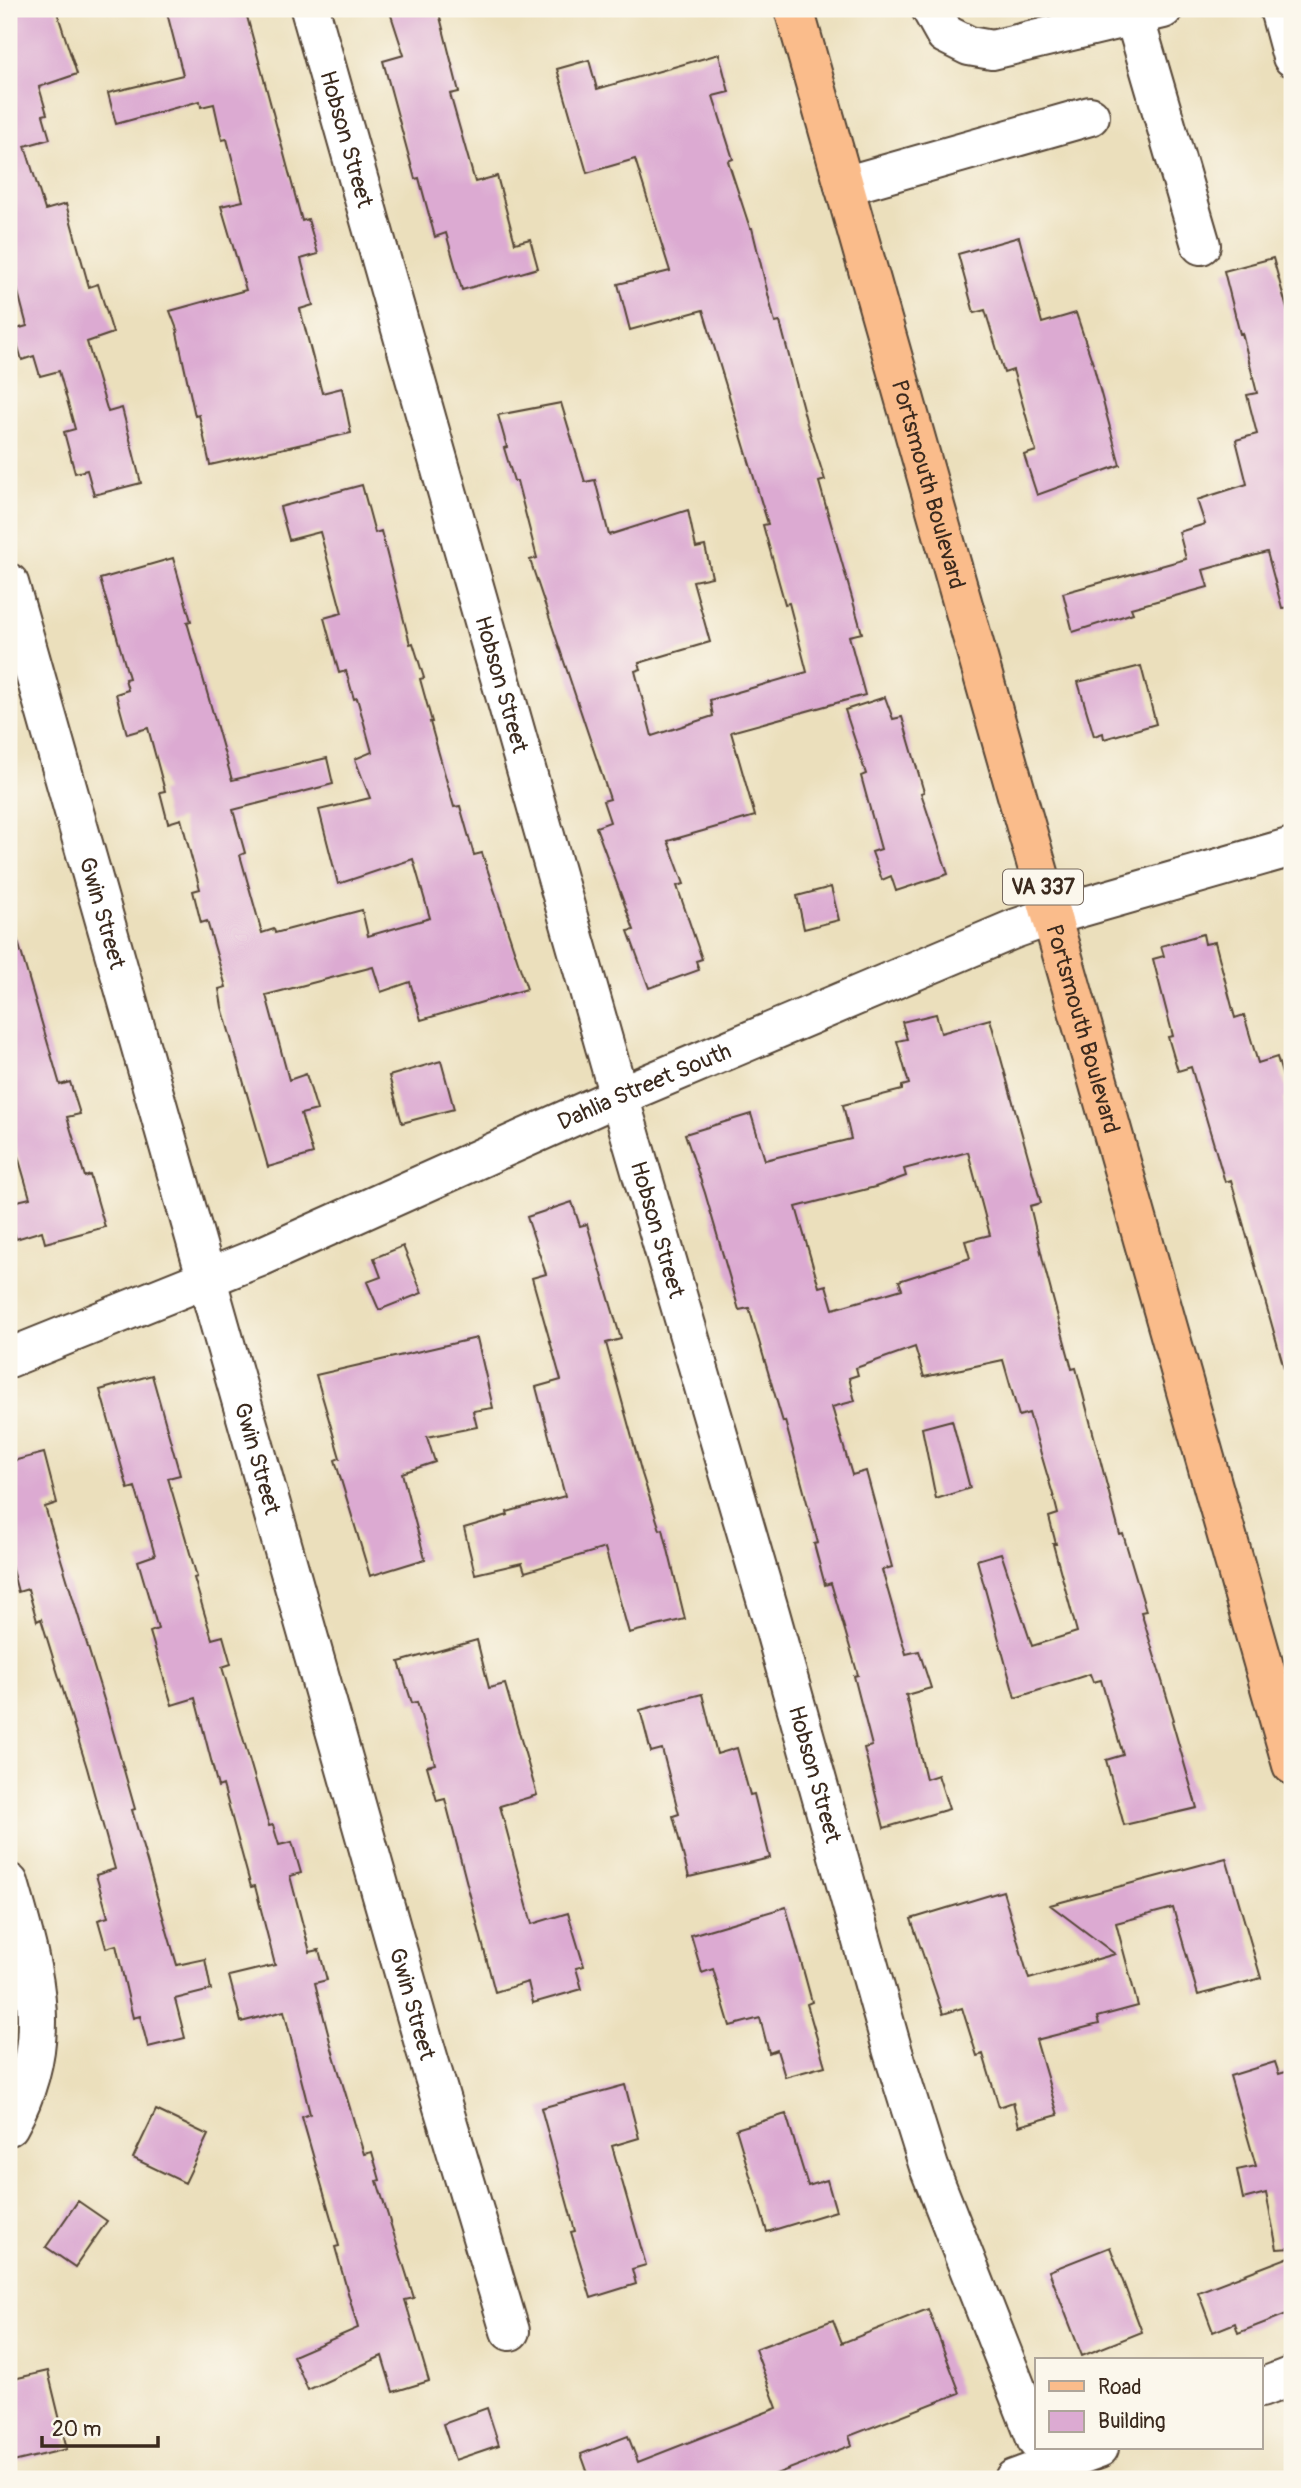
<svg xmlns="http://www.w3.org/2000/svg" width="1301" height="2488" font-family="Pangolin,sans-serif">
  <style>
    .building { fill: #dcaad2; fill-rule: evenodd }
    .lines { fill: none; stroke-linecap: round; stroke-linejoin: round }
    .minor-casing { stroke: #554536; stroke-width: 42 }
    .major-casing { stroke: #554536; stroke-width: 42 }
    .minor { stroke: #fff; stroke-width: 38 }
    .major { stroke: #fabc8b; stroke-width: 38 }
    .labels { text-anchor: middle; stroke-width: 7; stroke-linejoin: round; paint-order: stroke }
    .shield { fill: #fbf7ec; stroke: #75685c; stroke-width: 2 }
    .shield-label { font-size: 21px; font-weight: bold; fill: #3b2a1e }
    .street-label { font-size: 23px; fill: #3b2a1e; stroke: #fbf7ec }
  </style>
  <rect width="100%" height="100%" fill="#fbf7ec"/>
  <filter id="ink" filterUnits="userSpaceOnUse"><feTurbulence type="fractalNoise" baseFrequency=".0143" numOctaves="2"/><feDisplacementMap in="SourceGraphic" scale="14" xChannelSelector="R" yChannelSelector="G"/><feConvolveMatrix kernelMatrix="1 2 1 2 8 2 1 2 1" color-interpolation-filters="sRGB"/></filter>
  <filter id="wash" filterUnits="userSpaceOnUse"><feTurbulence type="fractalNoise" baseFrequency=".00686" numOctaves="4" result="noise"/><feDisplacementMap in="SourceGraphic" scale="28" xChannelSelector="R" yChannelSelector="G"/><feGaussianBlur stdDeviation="1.57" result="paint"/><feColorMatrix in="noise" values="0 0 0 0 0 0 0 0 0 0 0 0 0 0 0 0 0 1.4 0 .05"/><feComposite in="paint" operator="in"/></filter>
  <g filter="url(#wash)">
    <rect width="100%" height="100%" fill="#ebdfbc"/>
    <g id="blocks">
      <path class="building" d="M26 9H56L77 74 39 87 47 114 43 115 50 139 25 146 45 210 66 204 89 287 98 284 113 333 87 342 108 412 122 408 141 483 94 495 87 470 75 473 64 432 75 429 59 371 40 376 34 356 22 360 13 330 27 326 9 258V14Z
        M166 9H245L302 221 308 219 318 254 301 259 313 305 300 309 322 393 342 388 351 433 210 465 199 415 195 416 177 333 178 332 170 311 246 290 221 206 243 201 227 139 222 140 214 104 201 107 200 101 116 124 108 93 183 75Z
        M389 9H438L459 92 450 94 475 182 497 176 515 243 530 239 538 268 462 290 446 233 435 237 419 178 415 179 383 61 404 55Z
        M719 54 729 92 713 96 733 159 728 161 750 228H752L775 323 780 322 807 424 825 480 819 482 862 633 849 636 865 695 731 732 755 816 668 841 684 884 677 886 702 959 696 961 699 970 649 988 628 931 634 930 596 827 610 822 603 801 610 799 530 560 537 558 517 481H514L504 448 507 447 498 415 561 403 585 482 595 480 609 535 688 510 696 548 705 546 712 577 693 581 710 642 639 663 641 669 635 671 652 736 713 716 710 700 807 672 789 603 785 604 763 525 768 524 703 310 630 330 618 284 670 271 635 159 587 173 557 69 589 60 597 89Z
        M1019 237 1042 323 1076 313 1093 364 1120 465 1037 495 1024 455 1036 451 1013 370 1004 373 985 310 974 313 958 254Z
        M1273 258 1292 327V607L1282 608 1267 552 1203 570 1208 587 1131 608 1133 613 1073 632 1063 593 1186 559 1179 532 1205 524 1197 500 1247 484 1236 440 1257 434 1247 395 1257 393 1242 333 1240 334 1224 271Z
        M362 485 375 533 381 531 410 644 413 643 424 678 420 679 432 722H430L454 807 460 806 474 855 482 853 527 989 421 1020 410 982 381 992 373 967 266 995 289 1080 306 1074 317 1110 301 1114 313 1154 268 1167 222 1007 219 989 226 987 207 921 201 923 193 891 200 889 181 819 168 823 160 792 165 791 148 728 127 734 116 694 128 690 125 679 129 678 100 579 173 558 191 621 187 622 232 780 327 758 333 784 233 810 245 853 240 855 262 933 274 929 275 933 362 910 368 936 430 918 413 859 338 884 319 810 370 798 355 759 372 752 357 698 354 699 346 671 339 673 324 618 342 613 320 532 289 540 280 507Z
        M1141 666 1156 724 1104 739 1103 733 1094 736 1078 682Z
        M885 697 893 719 902 717 924 792 921 793 948 874 896 891 891 876 882 880 872 852 881 849 861 776 866 774 845 710Z
        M831 887 839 920 804 929 797 896Z
        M1203 934 1205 944 1215 942 1235 1018 1244 1015 1258 1063 1277 1057 1289 1097 1283 1099 1292 1131V1366L1284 1368 1231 1180 1225 1182 1191 1067 1178 1071 1168 1037 1173 1036 1153 959 1164 956 1161 946Z
        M17 938 60 1085 70 1082 80 1114 67 1117 85 1177 90 1175 105 1227 45 1243 42 1231 16 1239 9 1214V1203L30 1198 9 1125V939Z
        M936 1014 941 1033 990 1019 1041 1203 1030 1206 1045 1269 1072 1369 1076 1368 1120 1535 1123 1534 1146 1611 1141 1612 1174 1720 1172 1721 1197 1808 1124 1825 1106 1760 1123 1755 1101 1680 1093 1682 1090 1674 1015 1698 977 1560 1001 1553 1032 1646 1077 1632 1053 1544H1056L1049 1517 1058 1514 1054 1498 1029 1413 1019 1416 1003 1360 924 1377 915 1347 856 1368 858 1375 849 1378 855 1401 832 1407 852 1475 866 1471 892 1567 882 1570 906 1654 919 1651 931 1688 906 1695 926 1779 938 1775 949 1809 884 1828 864 1748 872 1746 854 1676 858 1675 831 1583 825 1585 814 1544 818 1543 785 1421 783 1422 749 1308 739 1310 705 1193 685 1134 751 1114 765 1160 851 1139 843 1105 902 1090V1086L909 1084 897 1041 907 1039 902 1022ZM968 1152 990 1235 965 1241 970 1258 899 1281 902 1289 833 1309 826 1285 819 1287 796 1207 875 1187 906 1176 904 1169Z
        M441 1061 454 1109 402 1123 389 1076Z
        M572 1202 580 1226 587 1224 621 1339 606 1343 642 1474 660 1530 663 1529 685 1619 629 1633 605 1548 525 1572 522 1563 475 1574 464 1528 508 1515 507 1512 565 1496 536 1387 561 1380 532 1278 546 1274 527 1217Z
        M403 1246 422 1293 379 1310 367 1282 381 1277 374 1258Z
        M477 1338 493 1408 473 1411 477 1427 427 1437 435 1462 402 1473 425 1559 370 1576 335 1460 340 1458 316 1375Z
        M152 1375 180 1475 168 1478 197 1577 194 1578 212 1639 223 1636 231 1664 222 1667 269 1826 273 1825 279 1845 292 1842 301 1873 290 1876 310 1952 319 1950 327 1980 315 1983 332 2049 364 2154 372 2152 380 2180 377 2181 414 2298 405 2300 429 2381 393 2392 382 2356 308 2390 293 2356 358 2328 335 2247 339 2246 302 2117 310 2114 284 2011 241 2022 229 1976 275 1965 255 1886 251 1887 223 1785 218 1787 195 1698 172 1705 150 1632 158 1629 138 1561 155 1555 135 1487 128 1489 100 1390Z
        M952 1420 970 1488 936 1499 922 1428Z
        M44 1453 57 1503 45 1507 105 1703 135 1809 132 1810 177 1965 205 1959 211 1990 175 1999 185 2038 148 2047 140 2016 133 2018 116 1945 106 1948 98 1920 108 1917 96 1875 115 1869 87 1768 41 1619 37 1621 28 1589 18 1592 9 1558V1462Z
        M477 1640 489 1688 505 1684 537 1795 500 1806 532 1924 568 1913 584 1966 576 1968 582 1989 533 2003 528 1982 495 1992 445 1799 437 1801 427 1766 435 1764 417 1702 412 1703 399 1662Z
        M702 1694 717 1754 737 1748 750 1795 754 1794 770 1858 689 1877 673 1816 679 1814 662 1749 651 1752 640 1710Z
        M1226 1858 1261 1978 1198 1995 1173 1908 1116 1923 1138 2006 1097 2017 1099 2024 1036 2040 1058 2115 1019 2126 1013 2102 999 2107 983 2054 977 2056 962 2008 943 2014 911 1919 1003 1891 1029 1979 1115 1954 1050 1905Z
        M786 1907 812 2002 807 2004 825 2066 785 2077 777 2050 769 2053 760 2018 730 2026 713 1969 702 1973 691 1935Z
        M1275 2062 1279 2074 1292 2070V2248L1277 2249 1266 2193 1243 2199 1237 2170 1256 2166 1230 2076Z
        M625 2085 639 2138 612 2146 646 2265 632 2269 636 2284 591 2298 571 2232 575 2231 541 2108Z
        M156 2110 208 2135 185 2183 133 2158Z
        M786 2114 808 2186 827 2180 836 2211 767 2232 736 2129Z
        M78 2201 107 2221 75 2267 46 2247Z
        M1110 2247 1142 2332 1082 2356 1049 2271Z
        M1292 2256V2312L1238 2333 1235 2323 1213 2332 1198 2292Z
        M928 2309 960 2393 849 2436 852 2445 763 2479H590L581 2454 628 2436 638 2462 777 2408 755 2349 833 2320 842 2343Z
        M48 2371 67 2449 9 2463V2380Z
        M487 2408 499 2445 455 2460 443 2424Z"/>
    </g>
  </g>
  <g filter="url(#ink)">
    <use href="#blocks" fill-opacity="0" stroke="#554536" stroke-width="2"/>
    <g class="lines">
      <defs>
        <g id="minor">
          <path id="s1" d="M310 9 619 1096 770 1613 893 2052 929 2167 1037 2441"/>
          <path d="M931 9 945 34 969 46 992 50 1163 9"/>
          <path d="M1279 9 1292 57"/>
          <path d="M1134 16 1201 245"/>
          <path d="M844 186 1090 116"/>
          <path id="s2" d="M9 583 425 2047 510 2331"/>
          <path id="s3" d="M9 1358 260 1257 619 1096 1014 929 1051 916 1292 847"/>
          <path d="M9 1883C34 1970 57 2040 9 2126"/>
          <path d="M1261 2388 1292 2376"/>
          <path d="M1014 2479 1099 2448"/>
        </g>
        <g id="major">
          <path id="s4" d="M794 9 1292 1765"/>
        </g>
      </defs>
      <use href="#minor" class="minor-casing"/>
      <use href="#major" class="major-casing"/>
      <use href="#minor" class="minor"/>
      <use href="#major" class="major"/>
    </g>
  </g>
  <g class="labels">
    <rect class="shield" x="1003" y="869.5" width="80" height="35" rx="5"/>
    <g class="shield-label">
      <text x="1043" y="894">VA 337</text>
    </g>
    <g class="street-label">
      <text dy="8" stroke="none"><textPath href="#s1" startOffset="135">Hobson Street</textPath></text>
      <text dy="8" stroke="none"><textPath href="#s4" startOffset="494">Portsmouth Boulevard</textPath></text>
      <text dy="8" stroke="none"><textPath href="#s1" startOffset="702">Hobson Street</textPath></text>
      <text dy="8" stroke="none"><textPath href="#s2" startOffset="343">Gwin Street</textPath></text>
      <text dy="8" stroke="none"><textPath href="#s4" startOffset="1060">Portsmouth Boulevard</textPath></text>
      <text dy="8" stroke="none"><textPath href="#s3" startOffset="691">Dahlia Street South</textPath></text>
      <text dy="8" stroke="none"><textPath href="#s1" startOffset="1269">Hobson Street</textPath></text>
      <text dy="8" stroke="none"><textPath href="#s2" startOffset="910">Gwin Street</textPath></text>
      <text dy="8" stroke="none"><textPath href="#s1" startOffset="1836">Hobson Street</textPath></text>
      <text dy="8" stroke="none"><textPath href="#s2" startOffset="1477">Gwin Street</textPath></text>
    </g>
  </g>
  <rect width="1301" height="2488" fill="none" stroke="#fbf7ec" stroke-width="35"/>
  <rect x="1035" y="2358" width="228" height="91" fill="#fbf7ec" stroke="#aea59a" stroke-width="2"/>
  <rect x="1049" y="2381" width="35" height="10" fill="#fabc8b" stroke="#aea59a" stroke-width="2"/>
  <text x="1098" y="2394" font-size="21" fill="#3b2a1e">Road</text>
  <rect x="1049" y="2411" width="35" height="21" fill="#dcaad2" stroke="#aea59a" stroke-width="2"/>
  <text x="1098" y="2428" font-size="21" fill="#3b2a1e">Building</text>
  <path d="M42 2436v10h116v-10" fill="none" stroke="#3b2a1e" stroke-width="3.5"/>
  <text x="52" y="2436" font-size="21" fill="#3b2a1e" stroke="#fbf7ec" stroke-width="5" paint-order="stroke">20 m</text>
</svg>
